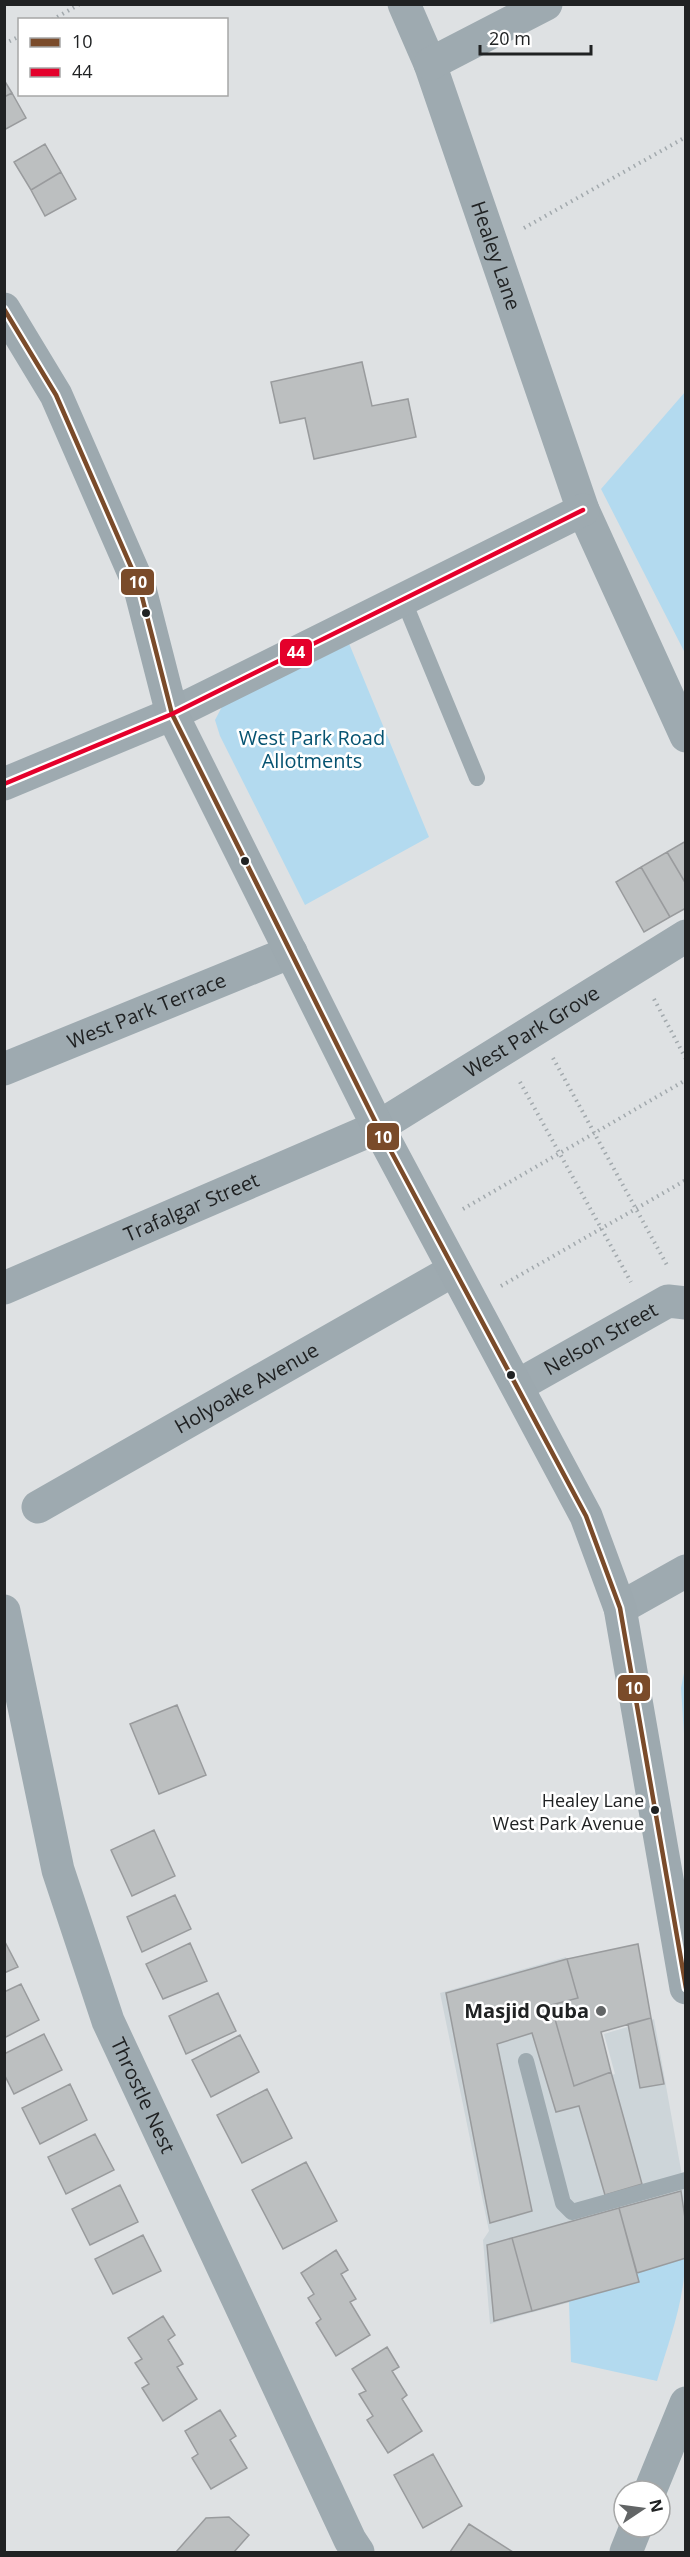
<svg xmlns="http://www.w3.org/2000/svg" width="690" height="2557" font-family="'Open Sans',sans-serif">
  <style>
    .built { fill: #cdd5d9 }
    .green { fill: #b3daef }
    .building { fill: #bcbfc0; stroke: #999b9d; stroke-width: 1.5 }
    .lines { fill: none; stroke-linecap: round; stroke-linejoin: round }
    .path { stroke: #a2a9ad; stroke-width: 4; stroke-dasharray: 1.5 4.5; stroke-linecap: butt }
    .service { stroke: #9eaab0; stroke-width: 16 }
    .minor { stroke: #9eaab0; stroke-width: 33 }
    .tertiary { stroke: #9eaab0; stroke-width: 33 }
    .secondary { stroke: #9da9af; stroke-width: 33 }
    .bus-1-casing { stroke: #fff; stroke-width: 9 }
    .bus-2-casing { stroke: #fff; stroke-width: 9 }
    .bus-1 { stroke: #7a4b2a; stroke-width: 4.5 }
    .bus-2 { stroke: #e4002b; stroke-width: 4.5 }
    .bus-dot { fill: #202223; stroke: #fff; stroke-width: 2 }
    .poi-dot { fill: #626566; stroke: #fff; stroke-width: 2 }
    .labels { text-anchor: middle; stroke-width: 5; stroke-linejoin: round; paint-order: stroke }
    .bus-label { font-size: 18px; fill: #202223; stroke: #fff; text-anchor: end }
    .street-label { font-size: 20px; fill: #202223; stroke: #fff }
    .park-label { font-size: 20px; fill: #065371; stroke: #fff }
    .poi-label { font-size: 20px; font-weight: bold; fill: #202223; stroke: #fff; text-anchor: end }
    .line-badge { stroke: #fff; stroke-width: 2 }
    .badge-label { font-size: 16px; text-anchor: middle; font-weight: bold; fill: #fff }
  </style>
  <rect width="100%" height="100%" fill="#dee1e3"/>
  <path class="built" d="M566 1957 579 2001 576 2088 615 2074 604 2034 654 2019 685 2192V2271L490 2324 483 2240 489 2231 440 1993Z"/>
  <path class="green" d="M685 392V653L601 489Z
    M348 641 429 837 305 905 220 736 215 720 225 701Z
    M685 1668V1749L681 1688Z
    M685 2258C685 2300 669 2341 657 2381L571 2362 569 2301 639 2282 637 2273Z"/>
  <path class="building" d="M4 80 12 93 4 97Z
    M12 93 26 118 4 130V97Z
    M45 144 61 172 31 190 14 162Z
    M61 172 76 199 45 216 31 190Z
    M362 362 372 406 408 399 416 437 314 459 305 418 280 423 271 382Z
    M686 841V884L667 852Z
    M667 852 686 884V908L670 917 641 867Z
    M641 867 670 917 644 932 616 882Z
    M177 1705 206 1775 159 1794 130 1724Z
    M154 1830 175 1876 132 1896 111 1850Z
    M175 1895 191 1929 142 1952 127 1917Z
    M4 1940 18 1967 4 1973Z
    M190 1943 207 1981 163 1999 146 1964Z
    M638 1944 651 2018 601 2032 611 2072 574 2086 551 2005 578 1998 567 1959Z
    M567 1959 578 1998 551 2005 574 2086 611 2072 642 2184 605 2195 579 2106 556 2112 532 2033 497 2044 532 2211 490 2223 446 1993Z
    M21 1984 39 2020 4 2038V1992Z
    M218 1993 236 2031 186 2054 169 2016Z
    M651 2018 664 2084 640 2088 628 2024Z
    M44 2034 62 2070 14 2094 4 2074V2054Z
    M240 2035 259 2072 211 2097 192 2060Z
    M70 2084 87 2120 40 2144 22 2108Z
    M267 2089 292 2138 242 2163 217 2115Z
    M95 2134 114 2170 66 2194 48 2157Z
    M306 2162 337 2221 283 2249 252 2190Z
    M120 2185 138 2222 90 2245 72 2209Z
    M681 2191 686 2225V2258L637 2273 619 2208Z
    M619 2208 639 2282 532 2311 512 2238Z
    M143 2235 161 2271 113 2294 95 2259Z
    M512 2238 532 2311 494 2321 487 2245Z
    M336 2250 348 2270 341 2274 356 2299 350 2302 370 2335 336 2356 316 2323 321 2319 308 2298 314 2294 301 2273Z
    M163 2316 175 2335 168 2340 183 2364 177 2367 197 2399 163 2421 142 2388 149 2384 135 2363 142 2359 128 2338Z
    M387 2347 399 2367 392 2371 407 2395 402 2399 422 2431 388 2453 367 2420 373 2416 359 2394 366 2391 352 2369Z
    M220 2410 236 2436 230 2440 247 2468 211 2489 192 2458 198 2454 185 2431Z
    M433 2454 462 2506 423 2528 394 2475Z
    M229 2517 249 2535 234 2552H176L206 2518Z
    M469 2524 513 2552H450Z"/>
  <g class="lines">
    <path class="path" d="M52 20 80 4
      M4 44 20 36
      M524 228 686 137
      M654 999 686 1059
      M553 1058 668 1267
      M520 1082 631 1282
      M463 1209 686 1080
      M501 1286 686 1180"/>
    <path class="service" d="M403 599 477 778
      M526 2061 563 2203 572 2212 686 2180"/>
    <g class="minor">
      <path id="s1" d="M404 4 430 64 583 510 686 736"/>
      <path d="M430 64 546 4"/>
      <path d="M172 714 583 510"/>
      <path id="s2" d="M4 1069 291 952"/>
      <path id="s3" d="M4 1288 378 1127 686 936"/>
      <path id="s4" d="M517 1386 668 1301 686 1303"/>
      <path id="s5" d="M38 1507 454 1270"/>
      <path d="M620 1608 686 1571"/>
      <path id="s6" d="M4 1611 58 1870 108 2021 350 2540 358 2552"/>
    </g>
    <path class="tertiary" d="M4 784 172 714"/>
    <path class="secondary" d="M4 309 56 395 139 585 172 714 378 1127 586 1516 620 1608 686 1988
      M650 2491 686 2403
      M626 2552 636 2527"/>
    <defs>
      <path id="bus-1" d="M4 309 56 395 139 585 172 714 378 1127 586 1516 620 1608 686 1988"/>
      <path id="bus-2" d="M4 784 172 714 583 510"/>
    </defs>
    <use href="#bus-1" class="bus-1-casing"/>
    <use href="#bus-2" class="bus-2-casing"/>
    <use href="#bus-1" class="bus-1"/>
    <use href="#bus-2" class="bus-2"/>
  </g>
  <g class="bus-dot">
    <circle cx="146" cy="613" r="5"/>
    <circle cx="245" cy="861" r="5"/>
    <circle cx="511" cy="1375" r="5"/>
    <circle cx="655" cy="1810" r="5"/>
  </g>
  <circle class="poi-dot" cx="601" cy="2011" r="6"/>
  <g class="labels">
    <g class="bus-label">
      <text x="644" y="1807">Healey Lane<tspan x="644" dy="23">West Park Avenue</tspan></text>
    </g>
    <g class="street-label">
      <text dy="7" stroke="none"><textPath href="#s1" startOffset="268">Healey Lane</textPath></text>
      <text dy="7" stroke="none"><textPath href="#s2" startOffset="154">West Park Terrace</textPath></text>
      <text dy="7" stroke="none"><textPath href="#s3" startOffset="588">West Park Grove</textPath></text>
      <text dy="7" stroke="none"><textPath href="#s3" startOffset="204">Trafalgar Street</textPath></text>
      <text dy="7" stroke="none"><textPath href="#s4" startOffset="96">Nelson Street</textPath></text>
      <text dy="7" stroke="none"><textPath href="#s5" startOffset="240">Holyoake Avenue</textPath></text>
      <text dy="7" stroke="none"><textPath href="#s6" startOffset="506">Throstle Nest</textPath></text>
    </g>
    <g class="park-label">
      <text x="312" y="745">West Park Road<tspan x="312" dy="23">Allotments</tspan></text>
    </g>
    <g class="poi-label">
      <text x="589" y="2018">Masjid Quba</text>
    </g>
  </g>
  <g class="line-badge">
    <rect x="120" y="568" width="35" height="28" rx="6" fill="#7a4b2a"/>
    <rect x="279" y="638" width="34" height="29" rx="6" fill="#e4002b"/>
    <rect x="366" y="1122" width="34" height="29" rx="6" fill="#7a4b2a"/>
    <rect x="617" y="1674" width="34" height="28" rx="6" fill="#7a4b2a"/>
  </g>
  <g class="badge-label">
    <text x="138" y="588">10</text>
    <text x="296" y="658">44</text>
    <text x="383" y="1143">10</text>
    <text x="634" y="1694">10</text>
  </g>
  <rect width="690" height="2557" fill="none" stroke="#202223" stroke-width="12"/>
  <rect x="18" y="18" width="210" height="78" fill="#ffffff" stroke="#a6a7a7" stroke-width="1.5"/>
  <rect x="30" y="38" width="30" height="9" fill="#7a4b2a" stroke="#a6a7a7" stroke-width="1.5"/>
  <text x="72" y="48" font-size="18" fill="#202223">10</text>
  <rect x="30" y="68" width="30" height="9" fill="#e4002b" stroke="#a6a7a7" stroke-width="1.5"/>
  <text x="72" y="78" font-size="18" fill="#202223">44</text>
  <g transform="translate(642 2509) rotate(77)"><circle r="28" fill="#ffffff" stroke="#a6a7a7" stroke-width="1.5"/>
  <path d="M0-4.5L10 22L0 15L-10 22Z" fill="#626566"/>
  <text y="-9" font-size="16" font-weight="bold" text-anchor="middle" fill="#202223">N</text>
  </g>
  <path d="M480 45v9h111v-9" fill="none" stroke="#202223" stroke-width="3"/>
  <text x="489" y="45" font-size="18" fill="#202223" stroke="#ffffff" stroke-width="4.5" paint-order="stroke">20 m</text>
</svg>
